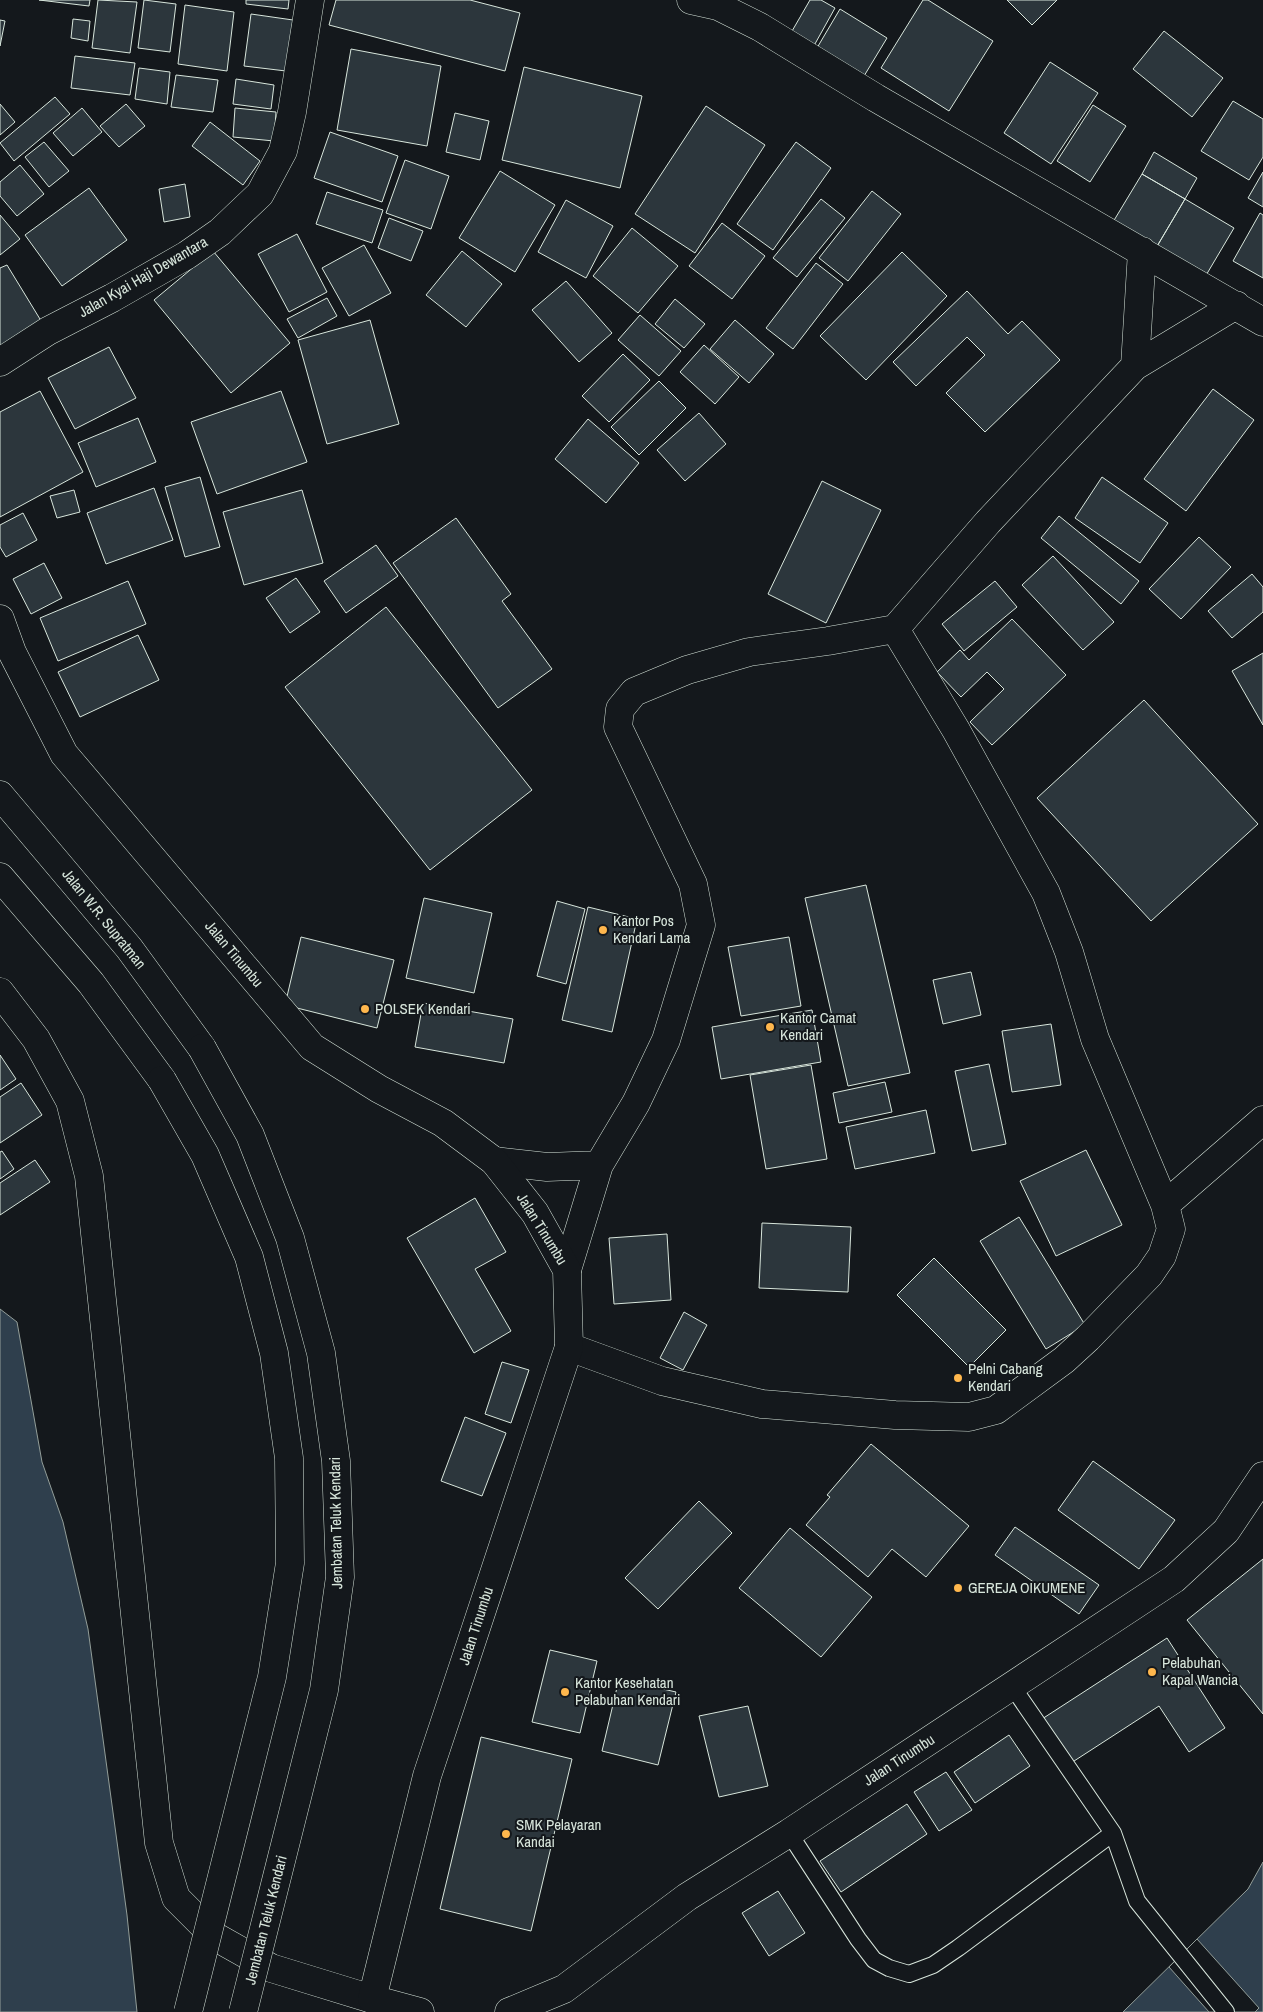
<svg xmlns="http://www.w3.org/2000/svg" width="1263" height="2012" font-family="'Archivo Narrow',sans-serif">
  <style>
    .water { fill: #2f3f4d; stroke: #939e99 }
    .pier { fill: #14181c; stroke: #939e99 }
    .building { fill: #2c363c; stroke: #d8e6dc }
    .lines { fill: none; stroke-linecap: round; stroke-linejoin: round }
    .lane-casing { stroke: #d8e6dc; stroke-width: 18 }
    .street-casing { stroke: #d8e6dc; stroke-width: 29 }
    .secondary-casing { stroke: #d8e6dc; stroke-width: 29 }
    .primary-casing { stroke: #d8e6dc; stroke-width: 29 }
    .highway-casing { stroke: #d8e6dc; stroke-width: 29 }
    .lane { stroke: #14181c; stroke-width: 16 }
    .street { stroke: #14181c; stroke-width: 28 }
    .secondary { stroke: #14181c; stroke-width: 28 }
    .primary { stroke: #14181c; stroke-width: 28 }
    .highway { stroke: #14181c; stroke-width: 28 }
    .highway-bridge-casing { stroke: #d8e6dc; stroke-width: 29; stroke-linecap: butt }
    .highway-bridge { stroke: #14181c; stroke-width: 28 }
    .poi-dot { fill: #ffb74d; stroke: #14181c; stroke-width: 2 }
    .labels { text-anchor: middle; stroke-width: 4; stroke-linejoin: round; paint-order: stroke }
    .street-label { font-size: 15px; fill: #d8e6dc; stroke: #14181c }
    .poi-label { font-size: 15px; fill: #d8e6dc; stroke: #14181c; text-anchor: start }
  </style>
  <rect width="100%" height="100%" fill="#14181c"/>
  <path class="water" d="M0 1309 17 1322 42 1462 63 1522 88 1629 127 1915 137 2012H0Z
    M1263 1862V2012H1123L1248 1889Z"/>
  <path class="pier" d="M1197 1939 1259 2008 1255 2012H1209L1169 1967Z"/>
  <path class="building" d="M39 0H90L89 6Z
    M98 0 137 2 130 53 92 48Z
    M144 0 176 4 170 52 138 48Z
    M246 0H289L288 9 246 4Z
    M336 0H470L520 13 505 71 329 25Z
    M810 0H821L835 8 811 51 788 38Z
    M923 0H928L993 41 949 111 881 68Z
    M1007 0H1057L1032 25Z
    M185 5 234 12 227 71 178 64Z
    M840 9 887 38 861 81 814 53Z
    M251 14 293 20 286 71 244 66Z
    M73 19 90 21 88 41 71 38Z
    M0 20 5 21 0 46Z
    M1164 31 1223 78 1192 117 1133 69Z
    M351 49 441 66 427 146 337 130Z
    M75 56 135 63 130 95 71 88Z
    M1050 62 1098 93 1051 164 1004 133Z
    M524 67 642 96 620 188 502 160Z
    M139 68 170 72 167 104 135 99Z
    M176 75 218 80 213 112 171 107Z
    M236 79 274 85 271 109 233 104Z
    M55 97 70 114 14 161 0 143Z
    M1233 101 1263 119V157L1249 180 1201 151Z
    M0 104 15 122 0 135Z
    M126 104 145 126 119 147 100 126Z
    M1093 105 1126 126 1090 182 1057 161Z
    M706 106 765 145 695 253 635 214Z
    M82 108 102 132 73 156 53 133Z
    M235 108 276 112 274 141 233 137Z
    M455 113 489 121 480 160 446 152Z
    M210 122 260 161 243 185 192 146Z
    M330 132 398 156 382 202 314 178Z
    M44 142 69 171 49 187 25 157Z
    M796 142 831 168 773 250 737 224Z
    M1154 152 1197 178 1185 199 1142 174Z
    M405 160 449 176 431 229 386 213Z
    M20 165 44 194 17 216 0 196V182Z
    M500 171 555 205 515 272 459 238Z
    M1263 172V207L1248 198Z
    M1142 174 1185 199 1156 248 1113 222Z
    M185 184 190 217 164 222 159 189Z
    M89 188 127 240 62 286 25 235Z
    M872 191 901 214 848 281 819 258Z
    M327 192 383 210 372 243 316 224Z
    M821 199 845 218 797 277 773 258Z
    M1185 199 1234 228 1205 277 1156 248Z
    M566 200 613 226 586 278 538 252Z
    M1260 213 1263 215V278L1233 261Z
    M0 215 20 239 0 255Z
    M389 218 423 231 411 261 378 248Z
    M722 223 765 256 732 299 689 266Z
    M632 228 678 266 638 313 593 276Z
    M297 234 327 292 289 312 258 254Z
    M364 245 391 293 349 316 322 268Z
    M213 251 290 343 231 393 154 300Z
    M462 251 502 284 466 327 426 295Z
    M902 252 947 296 866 380 820 336Z
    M816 263 843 284 793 349 766 328Z
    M7 265 43 324 0 349V268Z
    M566 281 612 333 579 362 532 310Z
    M967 291 1008 334 1022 321 1060 360 985 432 946 393 985 355 967 337 916 386 893 362Z
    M327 298 337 316 298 338 287 319Z
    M675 299 705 324 684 348 655 324Z
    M640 315 681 351 659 376 618 340Z
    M370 320 399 424 327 444 298 340Z
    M735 320 774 354 749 383 710 349Z
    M704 345 739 377 715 404 680 372Z
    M109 347 136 398 75 429 48 378Z
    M623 354 650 380 609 422 582 396Z
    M659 381 686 408 639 455 611 427Z
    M1213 389 1254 420 1186 511 1144 479Z
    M40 391 83 472 0 517V412Z
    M281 391 307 462 217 494 191 422Z
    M699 413 726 444 685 481 657 450Z
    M138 418 156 462 96 487 78 443Z
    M588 419 639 463 606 503 555 459Z
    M200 477 220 547 185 557 165 487Z
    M1102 477 1168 523 1140 563 1075 518Z
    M822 481 881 510 826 623 768 594Z
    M154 488 173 540 106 564 87 513Z
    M74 490 80 512 57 518 50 496Z
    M302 490 323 563 244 585 223 512Z
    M23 513 37 540 6 557 0 547V525Z
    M1059 516 1139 581 1121 604 1041 538Z
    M456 518 511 594 502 601 552 669 498 708 393 563Z
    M1199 537 1231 567 1181 619 1149 589Z
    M376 545 398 576 346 613 324 581Z
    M1053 556 1114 622 1083 650 1022 585Z
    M44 563 62 598 31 614 13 579Z
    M1252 574 1263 587V612L1232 638 1208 611Z
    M296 578 320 612 290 633 266 598Z
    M128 581 146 624 58 661 40 618Z
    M995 581 1017 607 964 651 942 624Z
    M386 607 532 790 430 870 285 687Z
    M1012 619 1066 675 992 745 970 722 1004 689 987 672 961 697 937 672 960 650 969 660Z
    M138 635 159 680 80 717 58 672Z
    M1263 653V725L1232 671Z
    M1144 700 1258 824 1151 921 1037 798Z
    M866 885 910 1073 848 1086 805 898Z
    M424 898 492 913 474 993 406 978Z
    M557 901 585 909 566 984 537 976Z
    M588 907 637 919 612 1032 562 1020Z
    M301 937 394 960 377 1028 285 1005Z
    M789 937 801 1006 741 1016 728 947Z
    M971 972 981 1015 943 1024 933 980Z
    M423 1003 513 1019 504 1063 415 1047Z
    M812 1010 821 1062 721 1079 712 1027Z
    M1051 1024 1061 1085 1012 1092 1002 1031Z
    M0 1055 16 1079 0 1090Z
    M989 1064 1006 1144 972 1151 955 1071Z
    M811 1065 827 1159 766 1169 750 1075Z
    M885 1082 892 1112 839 1123 833 1093Z
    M21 1083 42 1115 0 1143V1097Z
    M926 1110 935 1153 855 1169 846 1127Z
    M1086 1150 1122 1225 1056 1256 1020 1181Z
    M2 1151 14 1169 0 1179V1152Z
    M35 1160 50 1182 0 1215V1183Z
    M475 1198 506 1252 475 1269 511 1331 474 1353 407 1238Z
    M1019 1217 1085 1325 1046 1349 980 1241Z
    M762 1223 851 1227 848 1292 759 1288Z
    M667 1234 671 1300 614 1304 609 1238Z
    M934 1258 1006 1330 969 1367 897 1295Z
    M684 1312 707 1325 683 1370 660 1358Z
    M502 1362 529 1370 511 1423 485 1414Z
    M465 1417 506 1433 482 1496 441 1481Z
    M871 1444 969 1526 926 1577 892 1549 868 1577 806 1525 830 1497 827 1495Z
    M1093 1461 1175 1520 1139 1569 1058 1510Z
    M699 1501 732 1533 658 1609 625 1578Z
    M1015 1527 1099 1585 1079 1614 995 1555Z
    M790 1528 872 1597 821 1657 739 1588Z
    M1263 1559V1714L1187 1620Z
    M1167 1638 1225 1728 1189 1752 1159 1706 1071 1763 1042 1719Z
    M550 1650 597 1661 580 1733 532 1722Z
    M619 1679 676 1692 658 1765 602 1751Z
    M748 1706 768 1786 719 1797 699 1716Z
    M1009 1735 1030 1766 975 1803 954 1772Z
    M481 1737 572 1759 531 1931 440 1909Z
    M946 1772 972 1810 939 1831 914 1792Z
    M907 1804 927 1834 841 1892 820 1861Z
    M778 1891 805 1933 769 1956 742 1913Z"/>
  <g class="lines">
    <defs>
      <path id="lane" d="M1012 1686 1113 1833 1137 1901 1226 2012
        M789 1833 858 1939 874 1960 889 1968 909 1974 933 1965 958 1948 1113 1833"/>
      <path id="street" d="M691 0 718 6 760 27 876 98 1263 322
        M0 362 48 331 112 298 187 255 220 232 260 194 283 151 292 112 310 0
        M1135 366 1142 251
        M494 1161 547 1167 599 1165
        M1165 1205 1263 1120
        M567 1270 599 1165 636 1103 666 1040 701 925 693 884 618 727 620 709 634 692 687 670 749 652 828 641 895 629 988 522 1135 366 1236 305
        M569 1347 662 1381 762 1404 895 1415 969 1417 996 1410 1064 1360 1088 1338 1149 1275 1162 1256 1171 1229 1165 1205 1095 1039 1069 952 1046 893 956 730 895 629"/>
      <path id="secondary" d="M0 992 36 1039 70 1101 89 1176 159 1843 176 1898 214 1936 271 1968 372 1999"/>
      <path id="primary" d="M0 619 12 652 64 754 312 1047 379 1089 443 1123 494 1161 535 1213 567 1270 569 1347 427 1776 372 1999 420 2012
        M509 2012 564 1989 687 1897 789 1833 1174 1579 1226 1531 1263 1476"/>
      <path id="highway" d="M0 795 129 948 202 1048
        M0 877 91 983 162 1080"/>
    </defs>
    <use href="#lane" class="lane-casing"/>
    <use href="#street" class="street-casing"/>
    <use href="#secondary" class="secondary-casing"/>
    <use href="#primary" class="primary-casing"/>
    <use href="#highway" class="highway-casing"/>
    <use href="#lane" class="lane"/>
    <use href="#street" class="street"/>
    <use href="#secondary" class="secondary"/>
    <use href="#primary" class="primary"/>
    <use href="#highway" class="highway"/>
    <defs>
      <path id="highway-bridge" d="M202 1048 250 1135 290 1238 321 1353 336 1461 340 1577 324 1690 243 2012
        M162 1080 205 1155 249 1257 274 1353 289 1458 290 1563 272 1677 188 2012"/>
    </defs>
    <use href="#highway-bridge" class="highway-bridge-casing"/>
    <use href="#highway-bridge" class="highway-bridge"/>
  </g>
  <g class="poi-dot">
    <circle cx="603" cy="930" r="5"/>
    <circle cx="365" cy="1009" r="5"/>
    <circle cx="770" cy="1027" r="5"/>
    <circle cx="958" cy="1378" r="5"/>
    <circle cx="958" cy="1588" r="5"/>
    <circle cx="1152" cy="1672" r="5"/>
    <circle cx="565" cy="1692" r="5"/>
    <circle cx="506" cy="1834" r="5"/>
  </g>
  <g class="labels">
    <g class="street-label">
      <text transform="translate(143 277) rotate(-30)" y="5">Jalan Kyai Haji Dewantara</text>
      <text transform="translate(104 919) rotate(51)" y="5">Jalan W.R. Supratman</text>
      <text transform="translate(234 954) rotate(50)" y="5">Jalan Tinumbu</text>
      <text transform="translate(542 1229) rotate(58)" y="5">Jalan Tinumbu</text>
      <text transform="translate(336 1523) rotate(-91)" y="5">Jembatan Teluk Kendari</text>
      <text transform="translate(476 1626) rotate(-72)" y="5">Jalan Tinumbu</text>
      <text transform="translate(899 1760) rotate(-33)" y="5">Jalan Tinumbu</text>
      <text transform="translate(266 1920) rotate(-76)" y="5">Jembatan Teluk Kendari</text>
    </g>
    <g class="poi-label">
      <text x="613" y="926">Kantor Pos<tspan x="613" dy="17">Kendari Lama</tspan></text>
      <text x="375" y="1014">POLSEK Kendari</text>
      <text x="780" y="1023">Kantor Camat<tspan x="780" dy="17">Kendari</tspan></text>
      <text x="968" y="1374">Pelni Cabang<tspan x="968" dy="17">Kendari</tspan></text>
      <text x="968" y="1593">GEREJA OIKUMENE</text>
      <text x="1162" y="1668">Pelabuhan<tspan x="1162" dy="17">Kapal Wancia</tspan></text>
      <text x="575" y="1688">Kantor Kesehatan<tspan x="575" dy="17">Pelabuhan Kendari</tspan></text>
      <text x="516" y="1830">SMK Pelayaran<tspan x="516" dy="17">Kandai</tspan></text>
    </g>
  </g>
</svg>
